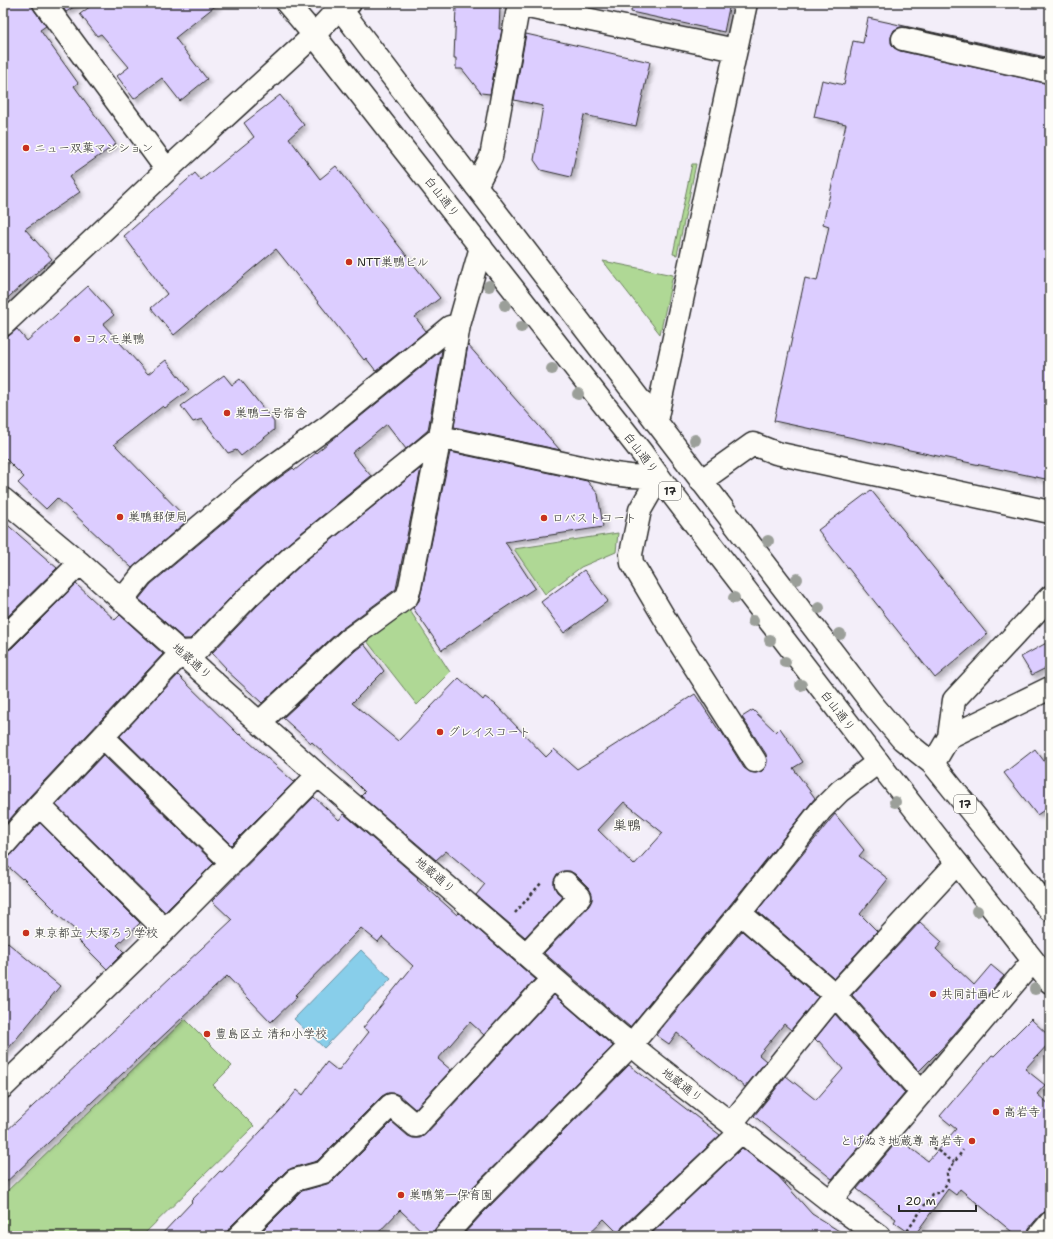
<svg xmlns="http://www.w3.org/2000/svg" width="1053" height="1239" font-family="'Shantell Sans','Klee One',sans-serif">
  <style>
    .green { fill: #afd895; stroke: #6d8260 }
    .water { fill: #88ceea; stroke: #638d9e }
    .building { fill: #dccdff; stroke: #2b2b2b; fill-rule: evenodd; filter: url(#shadow) }
    .lines { fill: none; stroke-linecap: round; stroke-linejoin: round }
    .minor-casing { stroke: #2b2b2b; stroke-width: 25 }
    .highway-casing { stroke: #2b2b2b; stroke-width: 25 }
    .path { stroke: #2b2b2b; stroke-width: 2.5; stroke-dasharray: 3 3; stroke-linecap: butt }
    .minor { stroke: #fdfcf7; stroke-width: 22 }
    .highway { stroke: #fdfcf7; stroke-width: 22 }
    .tree { fill: #9b9f99 }
    .poi-dot { fill: #c8321e; stroke: #fdfcf7; stroke-width: 1.5 }
    .labels { text-anchor: middle; stroke-width: 3; stroke-linejoin: round; paint-order: stroke }
    .shield { fill: #fdfcf7; stroke: #6a6a68; stroke-width: 1 }
    .shield-label { font-size: 11px; font-weight: bold; fill: #2b2b2b }
    .poi-label { font-size: 12px; fill: #2b2b2b; stroke: #fdfcf7; text-anchor: start }
    .street-label { font-size: 12px; fill: #2b2b2b; stroke: #fdfcf7 }
    .quarter-label { font-size: 14px; fill: #2b2b2b; stroke: #fdfcf7 }
  </style>
  <defs>
    <filter id="shadow"><feDropShadow dx="3.5" dy="3.5" stdDeviation="2" flood-color="#0004"/></filter>
  </defs>
  <rect width="100%" height="100%" fill="#f3eef9"/>
  <filter id="ink" filterUnits="userSpaceOnUse"><feTurbulence type="fractalNoise" baseFrequency=".025" numOctaves="2"/><feDisplacementMap in="SourceGraphic" scale="8" xChannelSelector="R" yChannelSelector="G"/><feConvolveMatrix kernelMatrix="1 2 1 2 8 2 1 2 1" color-interpolation-filters="sRGB"/></filter>
  <g filter="url(#ink)">
    <path class="green" d="M692 164H696L677 255 673 254Z
      M603 261 673 275 660 334Z
      M618 533 616 552 581 567 545 594 514 549Z
      M407 606 450 672 417 705 363 636Z
      M185 1019 232 1066 213 1085 254 1126 142 1236H3V1195Z"/>
    <path class="water" d="M361 950 391 979 324 1048 294 1019Z"/>
    <path class="building" d="M3 3H32L34 10 46 26 40 30 78 83 74 86 116 144 69 177 80 192 25 229 52 259 3 302Z
      M60 3H80L66 12Z
      M95 3H219L175 38 207 79 180 101 162 78 134 99 117 76 129 67 101 34 97 36 80 14Z
      M632 3H730L724 32 631 12Z
      M456 7H500L499 29H502L490 94 481 93 462 69H456V58H454Z
      M868 18 1050 58V59L906 27H900L894 30 891 37V43L894 48 900 51 1050 84V480L774 421 805 278 817 281 829 226 823 224 846 124 814 117 822 80 844 85 853 41 863 43Z
      M526 34 650 62 636 126 584 115 571 177 541 170 534 160 543 106 514 100Z
      M280 95 304 125 289 138 320 179 336 166 440 298 415 317 426 331 376 371 366 358 364 360 276 249 174 335 151 308 167 294 124 236 195 173 201 180 254 137 244 123Z
      M88 286 114 315 103 324 148 374 166 360 189 390 165 408 163 406 114 444 188 520 132 568 57 498 46 509 18 483 24 477 3 456V341L17 329 27 341Z
      M468 345 560 450 454 427Z
      M442 350 428 430 406 449 387 424 352 453 371 476 289 543 240 588 190 639H184L139 599 151 584 269 485 293 468 295 470Z
      M224 375 232 385 240 379 274 422V430L241 456 236 450 228 453 202 419 193 422 181 406Z
      M450 452 587 481 598 494 603 527 505 542 535 588 497 613H496L442 650 413 608 419 601 422 589Z
      M421 468 396 589 339 631 262 703 225 669 226 668 212 653 257 606 305 561Z
      M871 490 987 634 935 678 818 530Z
      M3 521 57 568 3 621Z
      M584 570 608 601 564 633 541 602Z
      M76 584 115 620 120 615 163 654 30 796 3 827V651H7L12 648Z
      M1050 641V666L1032 675 1021 657Z
      M364 644 384 671 352 703 398 741 459 678 483 700 485 697 495 704 546 757 554 749 577 769 695 694 720 732 721 731 744 768 750 772 756 773 762 771 766 766 767 760 766 754 742 717 753 710 776 732 780 728 803 762 793 768 815 798 730 905 630 1027 544 953 589 906 592 900V894L589 888 575 874 570 871H563L557 874 554 880V886L557 892 563 897 525 937 476 895 485 884 446 851 436 860 361 796 365 792 350 777 312 742 311 743 283 718 356 650ZM624 802 663 833 634 865 598 830Z
      M178 675 239 735 240 734 294 782 231 845 120 736Z
      M1035 749 1050 769V806L1037 815 1004 773Z
      M103 755 214 863 165 912 56 805Z
      M314 797 339 820 344 814 418 878 417 879 457 915 459 913 535 979 484 1035 470 1022 438 1059 451 1070 415 1109 399 1095 394 1093H388L382 1096 317 1161 292 1168 286 1171 230 1227 227 1232V1236H160L192 1202 191 1201 220 1171 222 1172 280 1111 297 1090 303 1095 327 1062 338 1071 369 1032 363 1028 413 966 382 937 378 942 361 928 295 995 297 997 271 1022 227 976 3 1185V1134L232 920 212 901Z
      M835 814 864 850 859 856 888 879 860 914 877 931 834 978 757 911Z
      M40 823 140 923 117 945 124 952 107 969 76 938 80 934 53 911 55 910 23 878 22 879 3 862V858H7L12 854Z
      M920 922 942 942 936 949 974 985 991 965 1004 976 943 1047 919 1071 852 995Z
      M742 931 818 997 791 1030 784 1024 759 1055 766 1061 745 1087 677 1033 669 1044 656 1035Z
      M3 939 60 986 3 1055Z
      M554 995 613 1046 464 1196 436 1228 432 1236H427L400 1210 375 1236H257L302 1191 327 1184 333 1181 392 1122 408 1136 413 1138H420L425 1135Z
      M835 1014 905 1093 832 1179 754 1116 786 1076 816 1100 843 1069 819 1041 818 1042 815 1039Z
      M1031 1019 1050 1037V1042L1025 1069 1045 1085 1037 1094 1050 1105V1209L1040 1215 1029 1228 1027 1236H1017L960 1189 956 1195 948 1189 914 1236 894 1222 896 1219 857 1189 899 1139 928 1161 956 1129 940 1116 992 1055 994 1056Z
      M629 1065 720 1135 622 1227 619 1234 604 1219 586 1236H462L482 1214Z
      M742 1148 778 1176 812 1214 847 1236H649Z"/>
    <g class="lines">
      <defs>
        <path id="minor" d="M44 3 167 170
          M518 5 736 50
          M903 39 1050 72
          M476 186 491 157 519 3
          M3 325 167 170 314 35 339 8 350 3
          M656 421 746 3
          M701 481 753 444 776 453 1050 512
          M3 499 80 563 318 775 611 1028 647 1058 830 1201 879 1236
          M122 600 142 575 261 475 329 426 450 327 459 325
          M3 639 80 563
          M260 722 348 640 407 597 410 587 440 437 459 325 481 247
          M103 737 232 863
          M949 737 954 700 1050 597
          M933 764 949 737 1050 688
          M39 805 165 930
          M3 846 39 805 182 652 196 651 248 597 297 552 440 437 614 474 630 476 659 477 640 510 631 554 632 563 674 634 755 761
          M740 913 835 995 922 1093
          M526 954 580 897 566 883
          M3 1087 165 930 318 775
          M731 1124 835 995 957 863
          M830 1201 1033 961
          M239 1236 295 1180 324 1172 391 1105 416 1126 553 978
          M445 1236 473 1205 631 1045 740 913 821 810 840 791 878 762
          M631 1236 741 1132
          M1039 1236 1050 1223"/>
        <path id="highway" d="M287 3 314 35 642 453 659 477 878 762 1050 982
          M336 3 873 705 902 739 933 764 1050 910"/>
      </defs>
      <use href="#minor" class="minor-casing"/>
      <use href="#highway" class="highway-casing"/>
      <path class="path" d="M515 913 542 882
        M928 1144 954 1162
        M904 1236 932 1194 941 1192 948 1182 947 1173 963 1150"/>
      <use href="#minor" class="minor"/>
      <use href="#highway" class="highway"/>
    </g>
    <g class="tree">
      <circle cx="489" cy="286" r="6"/>
      <circle cx="505" cy="305" r="6"/>
      <circle cx="521" cy="327" r="6"/>
      <circle cx="552" cy="369" r="6"/>
      <circle cx="578" cy="394" r="6"/>
      <circle cx="695" cy="440" r="6"/>
      <circle cx="768" cy="541" r="6"/>
      <circle cx="797" cy="579" r="6"/>
      <circle cx="734" cy="598" r="6"/>
      <circle cx="819" cy="608" r="6"/>
      <circle cx="753" cy="621" r="6"/>
      <circle cx="840" cy="634" r="6"/>
      <circle cx="770" cy="640" r="6"/>
      <circle cx="785" cy="662" r="6"/>
      <circle cx="801" cy="685" r="6"/>
      <circle cx="895" cy="802" r="6"/>
      <circle cx="977" cy="911" r="6"/>
      <circle cx="1035" cy="989" r="6"/>
    </g>
  </g>
  <g class="poi-dot">
    <circle cx="26" cy="148" r="4"/>
    <circle cx="349" cy="262" r="4"/>
    <circle cx="77" cy="339" r="4"/>
    <circle cx="227" cy="413" r="4"/>
    <circle cx="120" cy="517" r="4"/>
    <circle cx="544" cy="518" r="4"/>
    <circle cx="440" cy="732" r="4"/>
    <circle cx="26" cy="933" r="4"/>
    <circle cx="933" cy="994" r="4"/>
    <circle cx="207" cy="1034" r="4"/>
    <circle cx="996" cy="1112" r="4"/>
    <circle cx="972" cy="1141" r="4"/>
    <circle cx="401" cy="1195" r="4"/>
  </g>
  <g class="labels">
    <g class="shield">
      <rect x="659" y="482" width="22" height="18" rx="3"/>
      <rect x="954" y="795" width="22" height="18" rx="3"/>
    </g>
    <g class="shield-label">
      <text x="670" y="495">17</text>
      <text x="965" y="808">17</text>
    </g>
    <g class="poi-label">
      <text x="34" y="152">ニュー双葉マンション</text>
      <text x="357" y="266">NTT巣鴨ビル</text>
      <text x="85" y="343">コスモ巣鴨</text>
      <text x="235" y="417">巣鴨二号宿舎</text>
      <text x="128" y="521">巣鴨郵便局</text>
      <text x="552" y="522">ロバストコート</text>
      <text x="448" y="736">グレイスコート</text>
      <text x="34" y="937">東京都立 大塚ろう学校</text>
      <text x="941" y="998">共同計画ビル</text>
      <text x="215" y="1038">豊島区立 清和小学校</text>
      <text x="1004" y="1116">高岩寺</text>
      <text x="964" y="1145" text-anchor="end">とげぬき地蔵尊 高岩寺</text>
      <text x="409" y="1199">巣鴨第一保育園</text>
    </g>
    <g class="street-label">
      <text transform="translate(442 197) rotate(52)" y="4">白山通り</text>
      <text transform="translate(641 453) rotate(53)" y="4">白山通り</text>
      <text transform="translate(192 661) rotate(42)" y="4">地蔵通り</text>
      <text transform="translate(838 711) rotate(53)" y="4">白山通り</text>
      <text transform="translate(435 875) rotate(41)" y="4">地蔵通り</text>
      <text transform="translate(682 1085) rotate(38)" y="4">地蔵通り</text>
    </g>
    <g class="quarter-label">
      <text x="627" y="830">巣鴨</text>
    </g>
  </g>
  <rect width="1053" height="1239" fill="none" stroke="#fdfcf7" stroke-width="16"/>
  <rect x="8" y="8" width="1037" height="1223" fill="none" stroke="#2b2b2b" stroke-width="1.5" filter="url(#ink)"/>
  <path d="M899 1205v6h77v-6" fill="none" stroke="#2b2b2b" stroke-width="2"/>
  <text x="905" y="1205" font-size="12" fill="#2b2b2b" stroke="#fdfcf7" stroke-width="3" paint-order="stroke">20 m</text>
</svg>
